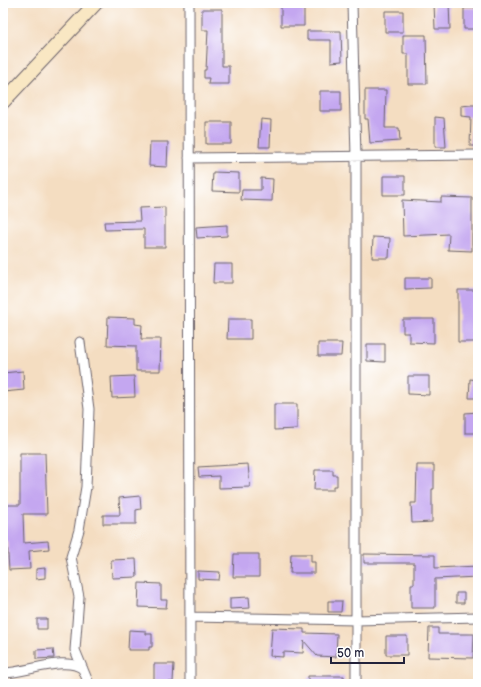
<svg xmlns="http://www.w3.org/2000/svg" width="481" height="687" font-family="'Balsamiq Sans',sans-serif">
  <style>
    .building { fill: #c4a7f0 }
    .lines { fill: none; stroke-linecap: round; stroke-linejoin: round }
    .street-casing { stroke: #6c636a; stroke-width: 11 }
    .secondary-casing { stroke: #6c636a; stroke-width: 15 }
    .street { stroke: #fff; stroke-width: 9 }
    .secondary { stroke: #f9e7c3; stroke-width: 13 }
  </style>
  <rect width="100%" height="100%" fill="#fff"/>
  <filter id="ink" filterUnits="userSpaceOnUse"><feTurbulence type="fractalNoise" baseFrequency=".025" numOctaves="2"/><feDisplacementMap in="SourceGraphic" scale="8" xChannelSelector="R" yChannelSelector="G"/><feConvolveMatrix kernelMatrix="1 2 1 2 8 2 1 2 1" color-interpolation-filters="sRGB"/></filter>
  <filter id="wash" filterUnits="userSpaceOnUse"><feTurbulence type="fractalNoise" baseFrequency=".012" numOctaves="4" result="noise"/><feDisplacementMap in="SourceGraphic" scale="16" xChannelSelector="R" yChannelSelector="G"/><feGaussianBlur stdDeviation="0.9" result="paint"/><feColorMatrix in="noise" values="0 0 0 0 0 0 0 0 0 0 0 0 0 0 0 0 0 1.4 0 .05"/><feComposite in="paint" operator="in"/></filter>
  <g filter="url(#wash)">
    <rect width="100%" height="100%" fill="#f4ddc1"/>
    <g id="blocks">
      <path class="building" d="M281 3H301V6H304V26H281Z
        M434 3H449L450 29H435Z
        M464 8H478V29H464Z
        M202 9H222V66H229V84H208L209 78H204V70H206L208 30H202Z
        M385 11H403V32H385Z
        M307 31H341L342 61 331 62V40H307Z
        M403 35H426L427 84H408V54H403Z
        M365 90H386L385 128H399L400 141 370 143 368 119H365Z
        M320 91H341V111H320Z
        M471 105H478V146H470L471 117 461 116V106Z
        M435 117 444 118 446 147H435Z
        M261 119 271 120 270 147H259Z
        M206 122H231V144H206Z
        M150 142H168L167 167 149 166Z
        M213 172 239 173V192L212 191Z
        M383 176H405V195H383Z
        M261 178 273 179 272 201 241 200 242 190H261Z
        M441 197 472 198V251L448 250 449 234 403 236 402 200 441 202Z
        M165 207V247H144V229L105 230 104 222 140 221 139 208Z
        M227 225V236L197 238 196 227Z
        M373 237 390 238 389 258H372Z
        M214 264H232V283H213Z
        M405 278H431V288L405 289Z
        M458 290H478V342H458Z
        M108 317 135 318V324L142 325 141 339H161L160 371H136V346L107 345Z
        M228 319H251V339H227Z
        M403 319H434V343L409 342V333H403Z
        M318 343H342L341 356H318Z
        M367 344H385V362L367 361Z
        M23 371 24 390 3 392V373Z
        M134 376 135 397 112 398 111 377Z
        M408 376H429V395L408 394Z
        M470 379 478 380V398H469Z
        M274 404H297V429L274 430Z
        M478 412V433H465V413Z
        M20 453H45L47 514H23L24 543 48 541 49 549 29 551 30 569 9 570 7 540H4L3 505H20Z
        M248 464 250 487 219 488V476L199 477 198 467Z
        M417 465H434V489H432V522L412 523 411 503H416Z
        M315 470H333V475H337V486H333V490H314Z
        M140 496 141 509 136 510V524H103V515H120L119 498Z
        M234 554H259V577H233Z
        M291 554H311V562H315V573H290Z
        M364 554 435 555V568L478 566V577L435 579V608H411V584H414V563H364Z
        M136 559 137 577 112 578 111 560Z
        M45 568V578L36 579V569Z
        M198 571 220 572 219 580 198 579Z
        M139 583 161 584V600H167L166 608 138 607Z
        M456 593H464V603H456Z
        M249 597 250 608 230 609V598Z
        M328 601H342L341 612H328Z
        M37 619H47V629H37Z
        M272 628 304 629V633L337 634 336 657 317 656 304 641 303 653 283 652V657L270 656Z
        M429 628H438V634H474L473 658 428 657Z
        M129 630 146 631V634H152V647H149V650H128Z
        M386 636H407V655H386Z
        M53 649 54 658 36 659V650Z
        M154 664H174L173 682 154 681Z
        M308 676H344V684H308Z"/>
    </g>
  </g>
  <g filter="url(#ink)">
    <use href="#blocks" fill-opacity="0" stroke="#6c636a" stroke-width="1"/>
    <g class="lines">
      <defs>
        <path id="street" d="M189 3 190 684
          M352 3 356 157V684
          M189 158 478 155
          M80 342 89 409 86 487 79 530 71 557 79 597 75 650 89 684
          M190 617 356 620 478 617
          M3 673C26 673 66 655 83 669"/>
        <path id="secondary" d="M3 102 96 3"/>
      </defs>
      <use href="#street" class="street-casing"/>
      <use href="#secondary" class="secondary-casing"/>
      <use href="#street" class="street"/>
      <use href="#secondary" class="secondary"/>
    </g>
  </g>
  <rect width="481" height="687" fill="none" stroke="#fff" stroke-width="16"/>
  <path d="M331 657v6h73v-6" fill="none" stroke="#22223b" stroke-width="2"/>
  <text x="337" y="657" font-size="12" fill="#22223b" stroke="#ffffff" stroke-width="3" paint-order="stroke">50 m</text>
</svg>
